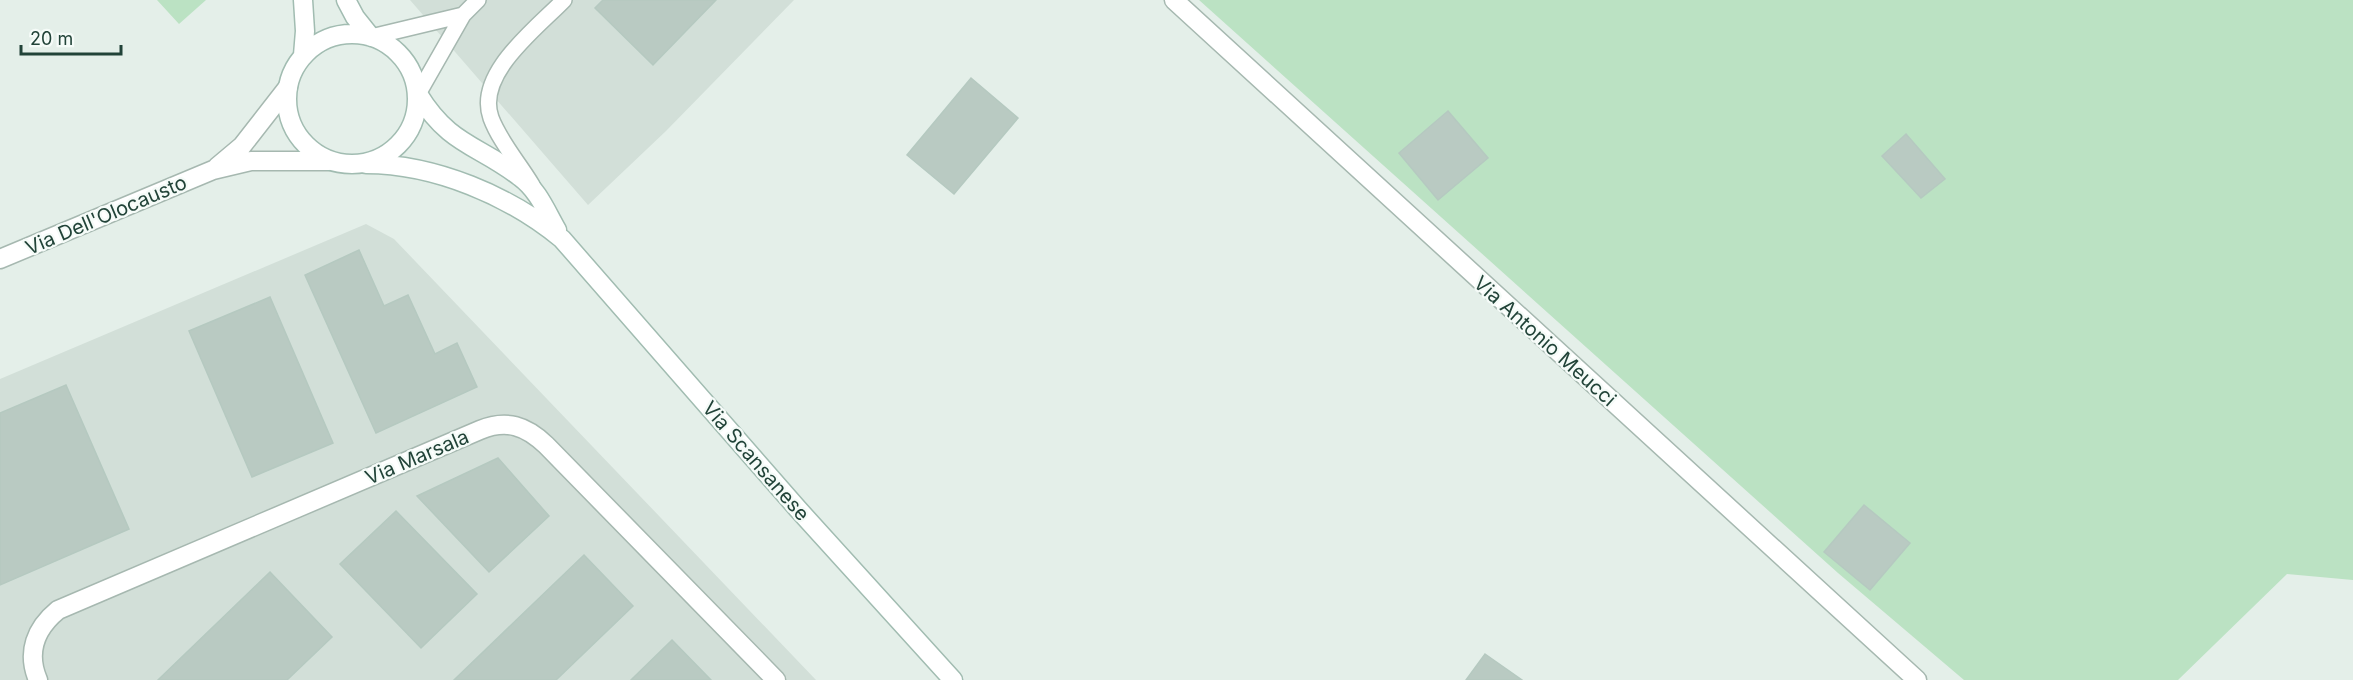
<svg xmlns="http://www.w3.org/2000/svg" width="2353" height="680" font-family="Inter,sans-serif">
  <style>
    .built { fill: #d2dfd8 }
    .green { fill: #bbe2c3 }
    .building { fill: #b9cac2; stroke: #b5c9c0; stroke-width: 1.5 }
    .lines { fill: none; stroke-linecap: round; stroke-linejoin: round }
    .service-casing { stroke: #a6b8b0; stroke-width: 18 }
    .minor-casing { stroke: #a6b8b0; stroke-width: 21 }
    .secondary-casing { stroke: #a1bcb1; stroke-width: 21 }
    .service { stroke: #fff; stroke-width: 15 }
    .minor { stroke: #fff; stroke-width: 18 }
    .secondary { stroke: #fff; stroke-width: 18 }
    .labels { text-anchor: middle; stroke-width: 4.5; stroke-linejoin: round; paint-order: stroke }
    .street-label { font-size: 20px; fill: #214338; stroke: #f5fbf8 }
  </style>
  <rect width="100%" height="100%" fill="#e4efe9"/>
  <path class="built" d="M410 0H794L666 131 588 205Z
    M366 224 394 239 816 680H0V379Z"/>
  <path class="green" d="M157 0H206L179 24Z
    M1199 0H2353V580L2287 574 2178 680H1964L1838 573Z"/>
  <path class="building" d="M603 0H716L653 65 595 8Z
    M971 78 1018 118 954 194 907 155Z
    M1448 111 1488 158 1438 200 1399 153Z
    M1906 134 1945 179 1921 198 1882 156Z
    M359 250 384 306 408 295 435 354 457 343 477 387 376 433 305 275Z
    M270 297 333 443 252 477 189 331Z
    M66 385 129 529 0 585V413Z
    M498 458 549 516 489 572 417 496Z
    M1864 505 1910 543 1870 590 1824 552Z
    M396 511 477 594 421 648 340 564Z
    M584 555 633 606 556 680H454Z
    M270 572 332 637 287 680H158Z
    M672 640 711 680H631Z
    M1485 654 1522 680H1466Z"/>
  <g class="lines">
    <defs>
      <path id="service" d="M371 37 463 15
        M418 94 463 15 478 0
        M532 185C519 163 500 142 491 118 475 74 537 28 564 0"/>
      <path id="minor" d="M1174 0 1917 680
        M217 167 242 146 288 87
        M0 259 213 170 251 161H329
        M38 680C26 652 36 628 58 610L480 430C507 419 526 426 546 445L776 680"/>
      <path id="secondary" d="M303 0 305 31 303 55
        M346 0 355 17 371 37
        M287 99a65 65 0 1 1 130 0a65 65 0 1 1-130 0Z
        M418 94C450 146 477 144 520 177 538 190 546 211 557 230
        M366 164C435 164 510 196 562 239L797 508 953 680"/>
    </defs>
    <use href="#service" class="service-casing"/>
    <use href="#minor" class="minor-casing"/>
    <use href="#secondary" class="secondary-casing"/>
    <use href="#service" class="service"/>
    <use href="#minor" class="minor"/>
    <use href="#secondary" class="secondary"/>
  </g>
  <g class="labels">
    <g class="street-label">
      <text transform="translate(106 215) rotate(-23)" y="7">Via Dell'Olocausto</text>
      <text transform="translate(1545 341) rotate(42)" y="7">Via Antonio Meucci</text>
      <text transform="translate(417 457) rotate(-23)" y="7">Via Marsala</text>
      <text transform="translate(756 461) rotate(49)" y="7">Via Scansanese</text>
    </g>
  </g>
  <path d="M21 45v9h100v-9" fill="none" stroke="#214338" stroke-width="3"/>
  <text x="30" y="45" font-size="18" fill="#214338" stroke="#f5fbf8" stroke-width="4.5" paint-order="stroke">20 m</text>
</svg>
